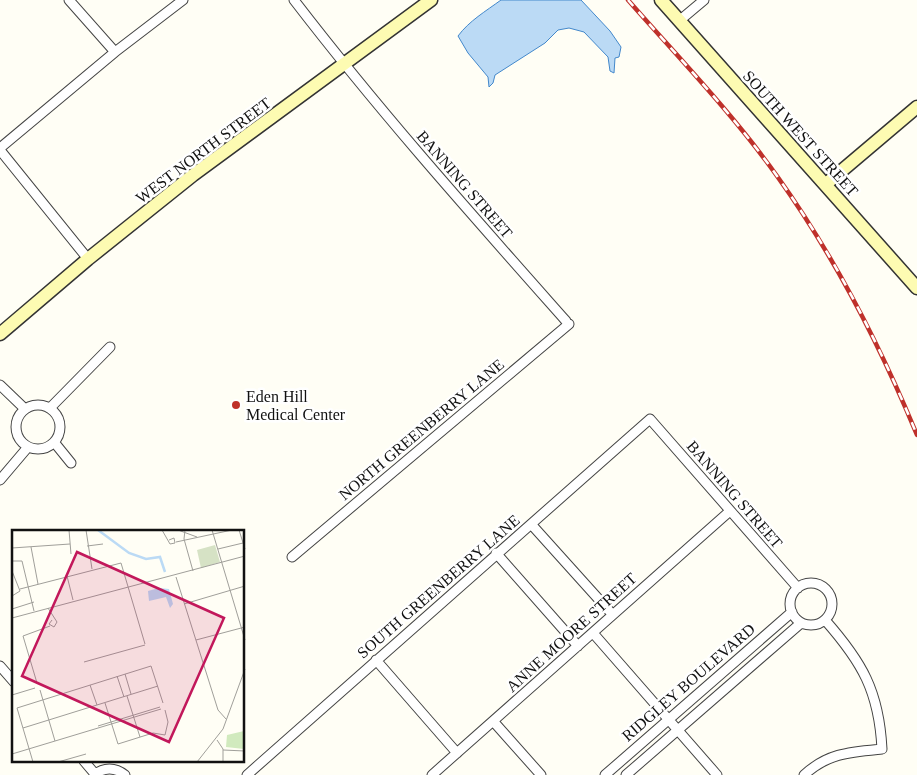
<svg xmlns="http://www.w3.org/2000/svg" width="917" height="775" font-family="'Times New Roman',serif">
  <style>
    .water { fill: #bbdaf5; stroke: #4388cb }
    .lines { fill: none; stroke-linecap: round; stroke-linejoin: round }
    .street-casing { stroke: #444; stroke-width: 11 }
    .secondary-casing { stroke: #333; stroke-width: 15 }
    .street { stroke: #fff; stroke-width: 9 }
    .secondary { stroke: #fdfbb2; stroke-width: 12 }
    .rail-casing { stroke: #bf312b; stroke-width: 4.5 }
    .rail { stroke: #fff; stroke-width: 2.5; stroke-dasharray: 8; stroke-linecap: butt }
    .poi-dot { fill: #bf312b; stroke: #fff; stroke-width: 2 }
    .labels { text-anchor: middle; stroke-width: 5; stroke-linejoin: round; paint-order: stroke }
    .street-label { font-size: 16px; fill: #111; stroke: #fff }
    .poi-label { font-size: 16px; fill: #111; stroke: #fff; text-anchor: start }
    .inset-river { fill: none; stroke: #bbdaf5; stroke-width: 2.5 }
    .inset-road { fill: none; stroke: #a09f9a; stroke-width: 1 }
    .view { fill: #c2185b; fill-opacity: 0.15; stroke: #c2185b; stroke-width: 2.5 }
    .inset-edge { fill: none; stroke: #111; stroke-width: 2.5 }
  </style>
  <rect width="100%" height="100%" fill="#fffef5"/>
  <path class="water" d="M501 0H581L610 31 621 47 619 57 615 58 614 73 610 71 608 57 584 32 569 28 558 30 545 43 495 75 493 83 489 87 488 77 468 53 458 36C469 21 486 11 501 0Z"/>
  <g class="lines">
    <defs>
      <path id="street" d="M69 0 115 52
        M294 0C380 112 473 216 566 321
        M679 21 704 0
        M0 148 115 52 183 0
        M0 150 88 259
        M0 385 25 409
        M16 427a22 22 0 1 1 44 0a22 22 0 1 1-44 0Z
        M50 408 110 347
        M54 442 71 463
        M0 480 28 447
        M531 524 612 614
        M496 553 578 646
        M292 557 569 324
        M790 604a21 21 0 1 1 42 0a21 21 0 1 1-42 0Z
        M593 633 717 775
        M376 660 457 753
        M0 666 14 682
        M493 721 541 775
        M84 761 95 774
        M94 775C104 767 115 767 125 775
        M247 775 650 419 798 588
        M432 775 730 511
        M605 775 792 612
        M626 775 801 623
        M804 775C828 753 850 752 882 749 879 691 862 662 825 620"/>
      <path id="secondary" d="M661 0 917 288
        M826 184 917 107
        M0 334 88 259 193 175 431 0"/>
    </defs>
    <use href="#street" class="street-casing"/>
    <use href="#secondary" class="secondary-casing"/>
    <use href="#street" class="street"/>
    <use href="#secondary" class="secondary"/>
    <defs>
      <path id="rail" d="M628 0C678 57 733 114 777 176 835 257 879 343 917 435"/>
    </defs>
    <use href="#rail" class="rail-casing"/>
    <use href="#rail" class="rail"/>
  </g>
  <circle class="poi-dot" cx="236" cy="405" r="5"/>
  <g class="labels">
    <g class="street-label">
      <text transform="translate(801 133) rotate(48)" y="6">SOUTH WEST STREET</text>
      <text transform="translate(203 150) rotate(-37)" y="6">WEST NORTH STREET</text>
      <text transform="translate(465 184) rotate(49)" y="6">BANNING STREET</text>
      <text transform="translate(421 429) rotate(-40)" y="6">NORTH GREENBERRY LANE</text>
      <text transform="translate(735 494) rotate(49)" y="6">BANNING STREET</text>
      <text transform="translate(438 586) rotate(-41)" y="6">SOUTH GREENBERRY LANE</text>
      <text transform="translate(571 632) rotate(-42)" y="6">ANNE MOORE STREET</text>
      <text transform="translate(688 682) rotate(-41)" y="6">RIDGLEY BOULEVARD</text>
    </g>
    <g class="poi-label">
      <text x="246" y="402">Eden Hill<tspan x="246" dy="18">Medical Center</tspan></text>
    </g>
  </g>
  <g transform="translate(12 530)">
    <rect width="232" height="232" fill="#fffef5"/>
    <path d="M232 201V219L214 217 215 205Z" fill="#d1eabe"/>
    <path d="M203 15 208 32 189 38 185 20Z" fill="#d6e2c5"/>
    <path d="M147 58 157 59 161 74 158 78 154 67 137 71 136 61Z" fill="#bbdaf5"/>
    <path class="inset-river" d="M86 0 117 23 134 29 148 27 153 42"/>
    <path class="inset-road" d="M57 0 59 24M74 0 80 39M150 0 158 14 163 13 162 8 157 10M166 0 185 7M173 0 172 9 181 41M200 0 233 110M227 0 233 19M164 12 220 0M75 16 91 14M19 17 26 54M0 18 58 14M206 19 231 13M0 31H10L22 81M0 41 8 61 0 66M55 46 61 70M164 47 206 180 214 189M8 59 109 33 133 114M172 74 233 56M36 78 45 92 42 97 37 94 40 90M0 79 22 72M0 88 233 26M184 110 233 97M72 132 133 115M113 144 119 164M105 146 112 167M25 153 11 106 38 96M78 155 85 175M28 160 43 211M0 165 23 158M115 166 128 207M93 173 106 214 141 203 153 205 156 192 153 180M86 196 148 177M11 198 146 156M205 210 211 219V232M211 220 233 221M0 224 149 179M21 232 5 178 139 136 151 173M46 232 74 224M185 232 211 199 233 139"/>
    <path class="view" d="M65 22 212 88 157 212 10 146Z"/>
    <rect width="232" height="232" class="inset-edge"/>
  </g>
</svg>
